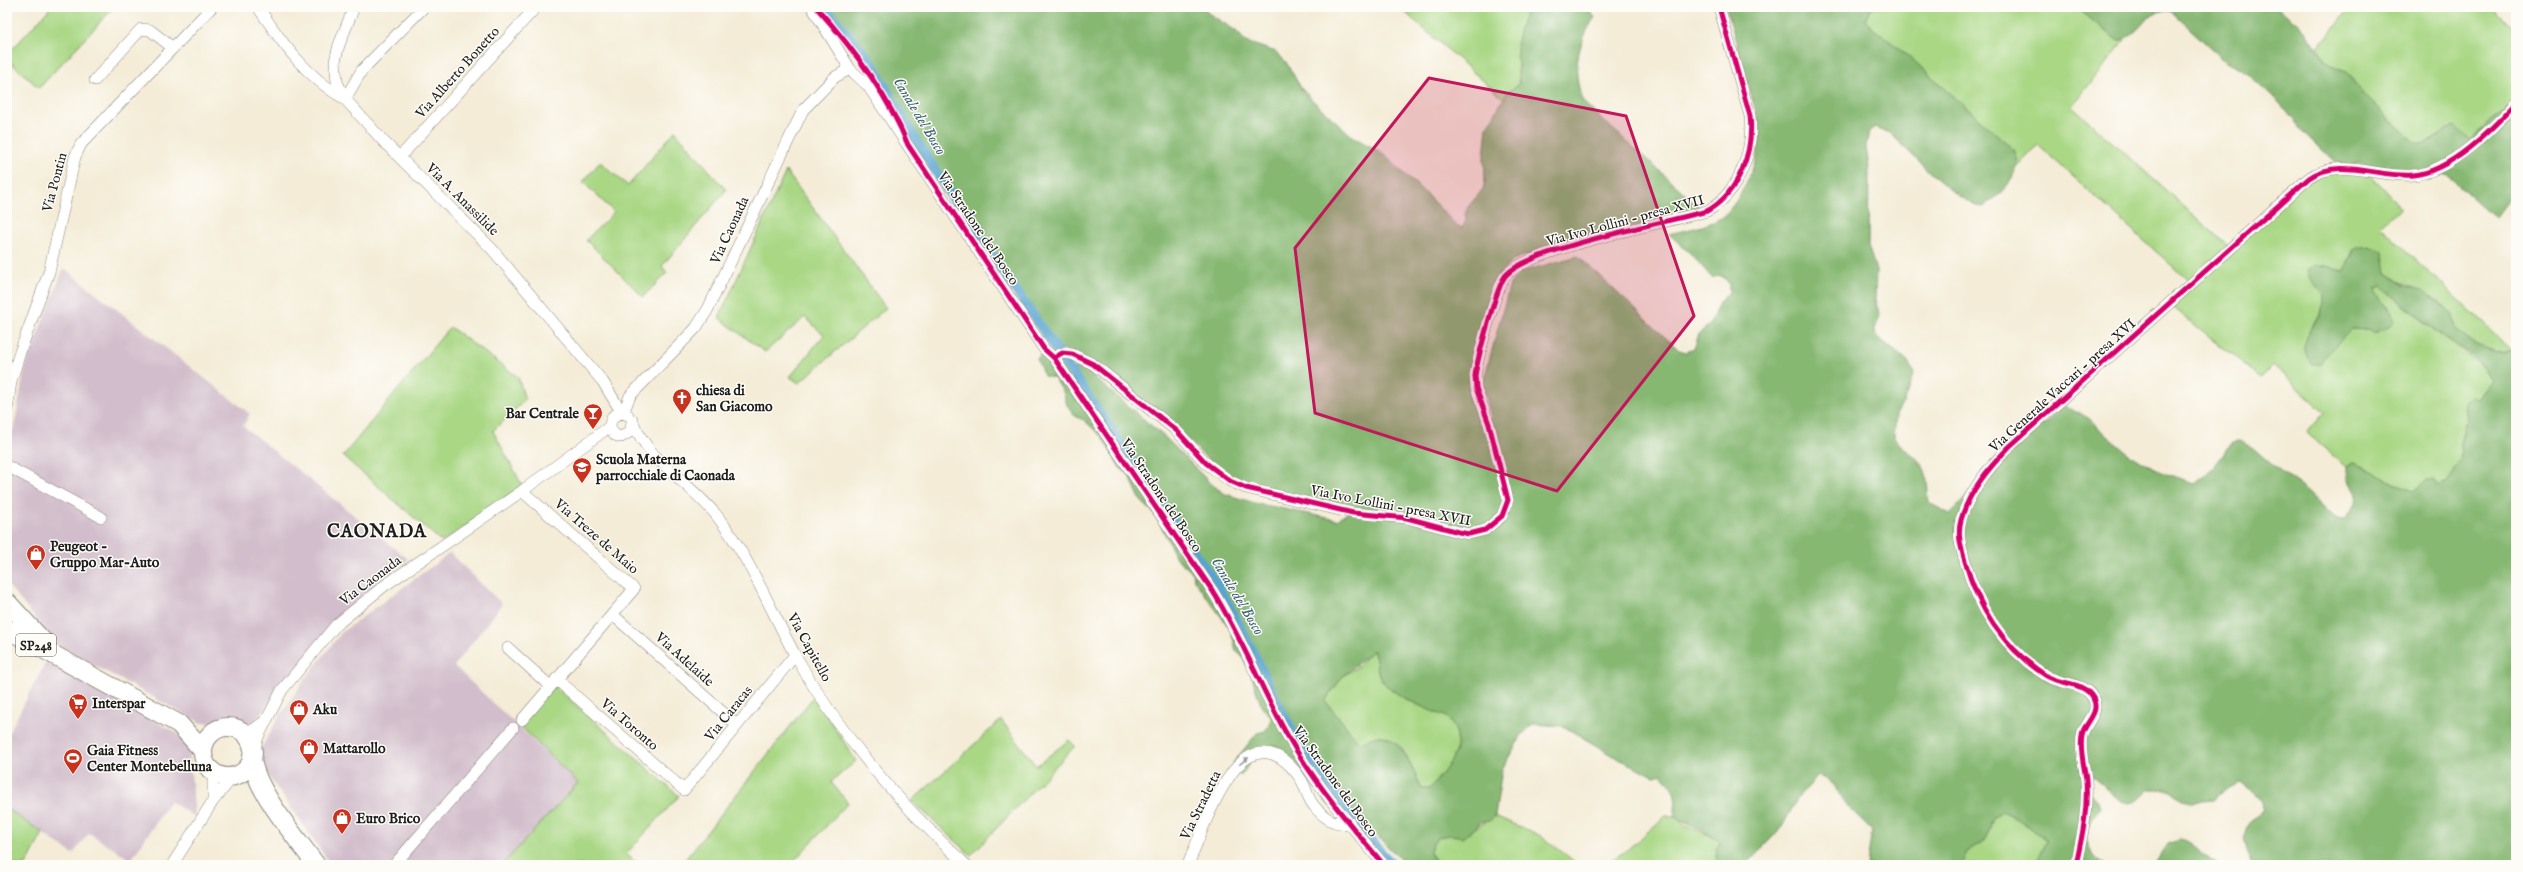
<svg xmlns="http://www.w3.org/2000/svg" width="2523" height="872" font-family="'IM FELL English',serif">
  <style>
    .industrial { fill: #d1bdcb }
    .green { fill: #a9d784; stroke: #627a50 }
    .forest { fill: #86b872; stroke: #516a47; fill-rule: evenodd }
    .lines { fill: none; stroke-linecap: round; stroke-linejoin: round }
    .canal { stroke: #58a4d1; stroke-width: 10 }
    .minor-casing { stroke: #88847a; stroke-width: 12 }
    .primary-casing { stroke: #88847a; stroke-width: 20 }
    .minor { stroke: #fff; stroke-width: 11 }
    .primary { stroke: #fff; stroke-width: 18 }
    .cycleway-casing { stroke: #fdfcf7; stroke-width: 8 }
    .cycleway { stroke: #d6006c; stroke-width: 5 }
    .oneway { fill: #999 }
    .marked { fill: #c2185b; fill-opacity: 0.2; stroke: #c2185b; stroke-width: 3; stroke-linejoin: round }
    .labels { text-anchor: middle; stroke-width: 3; stroke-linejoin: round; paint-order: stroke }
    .shield { fill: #fdfcf7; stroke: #605f5e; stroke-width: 1 }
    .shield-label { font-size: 13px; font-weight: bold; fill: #1c1c1c }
    .street-label { font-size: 14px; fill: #1c1c1c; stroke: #fdfcf7 }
    .poi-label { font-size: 14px; font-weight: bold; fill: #1c1c1c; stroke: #fdfcf7; text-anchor: start }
    .water-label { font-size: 15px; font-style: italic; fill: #3a6076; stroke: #fdfcf7 }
    .district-label { font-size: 18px; font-weight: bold; letter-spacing: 1px; fill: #1c1c1c; stroke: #fdfcf7 }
  </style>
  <rect width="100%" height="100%" fill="#fdfcf7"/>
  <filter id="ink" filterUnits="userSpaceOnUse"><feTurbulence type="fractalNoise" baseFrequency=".025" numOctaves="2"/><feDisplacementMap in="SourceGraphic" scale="8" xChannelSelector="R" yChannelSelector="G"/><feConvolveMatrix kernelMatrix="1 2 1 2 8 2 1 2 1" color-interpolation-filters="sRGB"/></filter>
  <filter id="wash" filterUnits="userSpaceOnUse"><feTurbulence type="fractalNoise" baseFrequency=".012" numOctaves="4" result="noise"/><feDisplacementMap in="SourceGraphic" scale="16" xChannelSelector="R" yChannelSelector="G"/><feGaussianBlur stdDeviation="0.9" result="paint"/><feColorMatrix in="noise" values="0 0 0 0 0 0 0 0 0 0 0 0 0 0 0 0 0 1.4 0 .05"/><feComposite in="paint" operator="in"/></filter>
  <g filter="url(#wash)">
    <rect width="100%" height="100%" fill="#f4ecd7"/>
    <path class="industrial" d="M64 268 250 414 243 426 408 559 353 606 250 726 225 719 216 723H201L57 645 7 584V449L14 427 26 363Z
      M450 553 502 604 454 666 578 783 502 865H331L256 758 274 725 304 680 342 632Z
      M46 662 188 739 195 817 170 801 131 860 89 833 73 854 7 809V736Z"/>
    <path class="green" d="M51 7H114L39 88 7 59V55Z
      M1399 7H1531C1512 28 1518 59 1519 84L1507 93 1505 100Z
      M1872 7H2076L2117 40H2125L2072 106 2230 248 2311 173 2349 168 2359 162 2401 207 2380 226 2511 350C2490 358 2470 342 2456 329 2454 297 2407 288 2386 273L2384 266 2385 259 2369 246 2354 249 2344 271 2322 266 2309 277 2325 295V303L2306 337 2324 357 2352 329 2368 330 2374 333 2389 327 2388 308 2378 296 2375 289 2382 286C2402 305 2424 321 2445 339 2463 353 2482 359 2492 381L2478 399 2465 408 2468 415 2461 444 2462 458 2460 465 2446 483 2439 485 2433 480 2414 491 2393 484 2374 471 2353 463 2346 467 2307 433 2325 412 2273 365 2261 378 2169 304 2191 283 2038 145 2018 166 2015 151 1906 54 1870 26 1865 20Z
      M2350 7H2365L2372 14 2378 7H2490L2516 30V106L2471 141 2439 134C2430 142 2423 147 2412 140L2367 98 2346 72 2331 66 2317 49Z
      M675 131 726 190 662 266 667 273 643 297 586 240 614 212 583 182 600 162 628 186Z
      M786 171 886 308 799 383 790 377 824 335 805 317 765 352 719 318Z
      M450 327 518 377 525 400 493 431 523 487 442 542 343 456Z
      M1373 650C1377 660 1376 671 1381 679 1390 694 1428 710 1445 716 1473 741 1447 769 1429 789H1422L1402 748 1382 736 1359 742 1325 701 1343 676 1357 667Z
      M551 683 679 796 626 854 639 865H502L578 783 514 720Z
      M814 696 856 761 831 782 848 803 790 865H681Z
      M1001 720 1036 766 1069 740 1075 746 971 855 912 801Z
      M7 809 43 833 26 865H7Z
      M2001 811C2012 814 2040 833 2046 842L2036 863 2034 865H1962C1968 843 1979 849 1986 837 1993 826 1987 821 2001 811Z
      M1495 816 1543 837 1579 865H1439L1430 853C1433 832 1453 834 1470 833 1478 824 1487 823 1495 816Z
      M1666 816H1674L1685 826 1714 837 1720 842 1717 856 1719 865H1602C1629 852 1643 835 1666 816Z"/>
    <path class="forest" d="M826 7H1203L1208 13 1236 31 1246 42 1276 52 1286 62 1301 88 1312 100 1353 137 1381 152 1422 190 1455 224 1462 228 1466 221 1465 214 1468 207 1483 189 1485 181 1484 158 1487 127 1507 93 1519 84C1518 59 1512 28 1531 7H1584L1595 17C1577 43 1570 75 1585 104L1703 210 1524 256 1513 260 1498 277 1469 381V393L1479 425 1491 418 1483 383 1510 284 1520 272 1578 256 1679 350 1686 352 1694 349 1699 334 1710 324 1719 303 1729 292V284L1725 278 1719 275 1712 278 1692 255 1669 234C1685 230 1705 227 1719 219 1738 208 1760 159 1760 138 1761 132 1759 125 1758 119L1726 7H1872L1865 20 1870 26 1906 54 2010 146C2032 166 2000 196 1983 207 1951 200 1914 155 1890 133L1875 127 1869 131 1866 146 1869 169 1868 246 1876 270 1875 300 1880 315 1875 329 1876 336 1906 360 1914 372 1904 401 1896 414 1894 438C1902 448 1917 456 1923 467 1929 479 1926 491 1931 504L1950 514 2037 425C2053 426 2052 411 2064 406 2089 413 2104 435 2125 451 2145 467 2170 476 2195 483L2213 468 2232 443 2239 441 2253 448 2271 464 2303 487 2337 520H2345C2372 482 2345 495 2346 467L2353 463 2374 471 2393 484 2414 491 2426 480H2433L2439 485 2446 483 2462 458 2461 444 2468 415 2464 401 2471 397 2478 399 2492 381 2485 368 2473 356 2447 340 2382 286 2376 289C2379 302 2390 309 2394 321L2389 327 2374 333 2367 330 2352 329 2324 357 2320 364H2312C2291 340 2324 321 2325 296L2309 277 2307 270 2314 265 2344 271 2354 249C2364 245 2373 246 2383 252L2386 273 2407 286 2423 290 2447 309 2453 314 2456 329 2474 344 2495 352 2503 353 2513 350 2516 352V865H2251L2247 844 2243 838 2248 824 2264 809 2263 801 2246 787 2239 783 2232 786 2214 800 2191 802 2183 800 2171 790H2148C2144 793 2141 798 2136 801 2122 811 2099 778 2085 772L2084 785 2098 801 2100 808C2080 830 2082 845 2104 865H2034L2046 842C2040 833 2012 814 2002 811 1987 821 1993 825 1986 837 1978 849 1968 843 1962 865H1867L1872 830C1864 822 1855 814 1848 806 1838 794 1834 780 1818 776L1797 799 1782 827 1746 865H1719L1716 849 1720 842C1707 830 1688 827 1674 816 1678 797 1675 789 1662 774L1654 776 1619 759 1563 726 1533 724 1521 736 1502 769 1495 816 1489 821 1481 822 1464 837C1448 834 1433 833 1430 853L1439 865H1406L1362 821 1328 805 1294 760 1283 750 1276 746H1267C1251 755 1252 763 1241 775L1233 763 1257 733 1265 731 1270 724 1271 717 1261 705 1250 671 1242 656 1236 651 1231 630 1194 580 1193 573 1176 558 1161 525 1153 512 1141 501 1128 473 1120 468 1102 437 1084 420 1076 417 1067 405 1063 391 1054 378 1044 376 1037 359 1041 354 1055 362 1086 371 1166 438 1211 484 1225 494 1255 503 1337 520 1353 509 1231 481 1175 428 1068 351 1052 345 917 143 884 80 864 49ZM1373 650C1377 659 1376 668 1380 677 1388 693 1428 710 1445 716 1473 741 1447 769 1429 789H1422C1414 773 1402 739 1383 736 1376 735 1366 740 1359 742L1325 701 1343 676Z
      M2076 7H2277L2304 29 2326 61 2331 66 2346 72 2367 98 2412 140C2429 150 2438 132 2454 126L2471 141 2490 119 2516 106V190L2495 218 2445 173 2435 174 2430 179 2359 162 2342 169 2302 130 2277 100 2248 74 2226 62 2174 14C2147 0 2142 39 2117 40Z
      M2181 840C2196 844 2204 859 2218 865H2153L2167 844Z"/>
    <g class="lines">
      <path class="canal" d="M824 7 871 62 911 133 950 194 1215 583C1246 631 1266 685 1294 734 1317 775 1360 832 1393 865"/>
    </g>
  </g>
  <g filter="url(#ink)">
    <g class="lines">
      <defs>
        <path id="minor" d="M258 7C282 43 306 77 345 99L362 70 424 7
          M354 7 339 45 335 61 337 82 345 99 385 143 492 249 603 382 622 413
          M812 7 850 69 868 86 1044 349 1054 358 1212 590C1241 636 1260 686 1286 733 1313 781 1349 824 1384 865
          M95 80 141 29 150 30 173 48
          M400 157 536 7
          M1054 358 1062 353 1072 354 1093 364 1177 431 1206 463 1230 481 1246 488 1353 513 1407 518 1459 532 1469 534 1485 530 1502 516 1508 500 1489 424 1476 388 1475 376C1477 361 1497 284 1506 275 1531 248 1665 223 1707 211 1739 193 1754 151 1750 116L1719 7
          M7 410 11 381 20 352 49 272 75 157 81 144 212 7
          M623 413 630 396 696 328 708 309 803 110 835 77 850 69
          M628 415 622 413 613 416 609 427 615 435 621 437 631 431 632 421
          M632 420C648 462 690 482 717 516 750 558 770 609 795 655 840 736 898 802 966 865
          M7 466 101 517
          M613 615 737 725
          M508 648 550 686
          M556 679 684 790 795 655
          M522 720 634 589 522 491
          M239 730H253L266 720
          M253 754 258 737 282 690 336 625 384 586 522 491 609 427
          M213 772V801
          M172 865 213 801 233 777
          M394 865 513 728
          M1188 865C1200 835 1212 801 1231 774 1256 740 1282 750 1302 781 1306 789 1308 799 1314 806 1323 817 1335 826 1350 823
          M2076 865C2082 837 2088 810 2086 781 2085 767 2079 751 2082 736 2084 723 2101 713 2093 698 2084 681 2059 685 2045 675 2004 648 1978 608 1965 561 1961 548 1957 534 1961 520 1969 491 1989 468 2009 447L2309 178C2340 157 2378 178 2413 175 2450 172 2492 129 2516 103"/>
        <path id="primary" d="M7 602 44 642
          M7 629 179 724 203 751
          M203 752a25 25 0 1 1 50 0a25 25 0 1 1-50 0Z
          M252 755C252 787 297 838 316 865"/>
      </defs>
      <use href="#minor" class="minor-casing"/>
      <use href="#primary" class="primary-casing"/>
      <use href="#minor" class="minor"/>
      <use href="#primary" class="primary"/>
      <defs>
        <path id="cycleway" d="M816 7C853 48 887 93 908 145L1044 349 1054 358 1212 590C1241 636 1260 686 1286 733 1313 781 1349 824 1384 865
          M1054 358 1062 353 1072 354 1093 364 1177 431 1206 463 1230 481 1246 488 1353 513 1407 518 1459 532 1469 534 1485 530 1502 516 1508 500 1489 424 1476 388 1475 376C1477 361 1497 284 1506 275 1531 248 1665 223 1707 211 1739 193 1754 151 1750 116L1719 7
          M2076 865C2082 837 2088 810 2086 781 2085 767 2079 751 2082 736 2084 723 2101 713 2093 698 2084 681 2059 685 2045 675 2004 648 1978 608 1965 561 1961 548 1957 534 1961 520 1969 491 1989 468 2009 447L2309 178C2340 157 2378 178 2413 175 2450 172 2492 129 2516 103"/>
      </defs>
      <use href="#cycleway" class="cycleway-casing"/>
      <use href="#cycleway" class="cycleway"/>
    </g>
    <defs><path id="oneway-solid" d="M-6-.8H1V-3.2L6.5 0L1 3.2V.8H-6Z"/></defs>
    <use class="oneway" href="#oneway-solid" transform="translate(1244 761) rotate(-38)"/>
  </g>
  <path class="marked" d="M1429 78 1626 116 1694 316 1557 491 1315 413 1295 248Z"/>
  <defs>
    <symbol id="church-pin" viewBox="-11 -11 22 30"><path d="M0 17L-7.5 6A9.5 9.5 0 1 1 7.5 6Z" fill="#c8321e" stroke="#fdfcf7"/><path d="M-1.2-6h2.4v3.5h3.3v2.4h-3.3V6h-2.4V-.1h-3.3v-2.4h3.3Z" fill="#fff"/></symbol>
    <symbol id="bar-pin" viewBox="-11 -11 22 30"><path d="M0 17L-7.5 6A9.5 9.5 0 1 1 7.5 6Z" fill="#c8321e" stroke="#fdfcf7"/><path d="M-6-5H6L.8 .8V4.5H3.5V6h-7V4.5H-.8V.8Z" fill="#fff"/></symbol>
    <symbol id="school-pin" viewBox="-11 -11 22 30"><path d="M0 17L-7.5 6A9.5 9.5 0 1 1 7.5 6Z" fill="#c8321e" stroke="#fdfcf7"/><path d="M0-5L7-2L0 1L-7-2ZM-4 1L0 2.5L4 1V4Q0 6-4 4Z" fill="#fff"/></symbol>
    <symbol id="shop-pin" viewBox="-11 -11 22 30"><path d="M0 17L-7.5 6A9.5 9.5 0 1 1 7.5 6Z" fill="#c8321e" stroke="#fdfcf7"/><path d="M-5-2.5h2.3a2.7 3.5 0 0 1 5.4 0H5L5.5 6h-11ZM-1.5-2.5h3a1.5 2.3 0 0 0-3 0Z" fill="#fff"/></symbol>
    <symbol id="supermarket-pin" viewBox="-11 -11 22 30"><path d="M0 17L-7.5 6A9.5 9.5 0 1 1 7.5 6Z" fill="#c8321e" stroke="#fdfcf7"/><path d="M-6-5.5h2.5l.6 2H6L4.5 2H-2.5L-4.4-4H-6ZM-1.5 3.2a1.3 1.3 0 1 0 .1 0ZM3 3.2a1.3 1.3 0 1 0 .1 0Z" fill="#fff"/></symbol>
    <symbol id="stadium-pin" viewBox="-11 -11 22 30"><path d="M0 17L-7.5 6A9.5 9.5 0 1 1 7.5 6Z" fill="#c8321e" stroke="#fdfcf7"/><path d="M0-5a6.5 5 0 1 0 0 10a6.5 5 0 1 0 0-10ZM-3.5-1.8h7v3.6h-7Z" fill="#fff"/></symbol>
  </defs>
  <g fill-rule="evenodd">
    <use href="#church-pin" x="671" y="387" width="22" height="30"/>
    <use href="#bar-pin" x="582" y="402" width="22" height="30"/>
    <use href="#school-pin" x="571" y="456" width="22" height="30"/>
    <use href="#shop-pin" x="25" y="543" width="22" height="30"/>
    <use href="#supermarket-pin" x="67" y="692" width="22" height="30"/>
    <use href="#shop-pin" x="288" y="698" width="22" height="30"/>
    <use href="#shop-pin" x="298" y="737" width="22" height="30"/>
    <use href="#stadium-pin" x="62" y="747" width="22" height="30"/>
    <use href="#shop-pin" x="331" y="807" width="22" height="30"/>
  </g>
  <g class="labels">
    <rect class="shield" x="16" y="634" width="40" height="22" rx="3"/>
    <g class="shield-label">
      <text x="36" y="650">SP248</text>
    </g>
    <g class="street-label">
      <text transform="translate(457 72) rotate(-48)" y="5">Via Alberto Bonetto</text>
      <text transform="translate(54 182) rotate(-75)" y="5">Via Pontin</text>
      <text transform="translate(463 199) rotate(45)" y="5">Via A. Anassilide</text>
      <text transform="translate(1625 220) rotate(-15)" y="5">Via Ivo Lollini - presa XVII</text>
      <text transform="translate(979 228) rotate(56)" y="5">Via Stradone del Bosco</text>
      <text transform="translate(729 230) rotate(-65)" y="5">Via Caonada</text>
      <text transform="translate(2062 385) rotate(-42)" y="5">Via Generale Vaccari - presa XVI</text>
      <text transform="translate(1162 495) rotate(56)" y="5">Via Stradone del Bosco</text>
      <text transform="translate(1391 505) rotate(11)" y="5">Via Ivo Lollini - presa XVII</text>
      <text transform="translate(597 536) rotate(41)" y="5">Via Treze de Maio</text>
      <text transform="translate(370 580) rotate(-37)" y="5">Via Caonada</text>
      <text transform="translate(810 647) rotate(61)" y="5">Via Capitello</text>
      <text transform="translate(685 659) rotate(42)" y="5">Via Adelaide</text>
      <text transform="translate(728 713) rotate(-51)" y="5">Via Caracas</text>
      <text transform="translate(630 724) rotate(41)" y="5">Via Toronto</text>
      <text transform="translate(1336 781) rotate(54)" y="5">Via Stradone del Bosco</text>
      <text transform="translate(1200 805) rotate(-64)" y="5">Via Stradetta</text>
    </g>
    <g class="poi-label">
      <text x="696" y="395">chiesa di<tspan x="696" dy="16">San Giacomo</tspan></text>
      <text x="579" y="418" text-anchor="end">Bar Centrale</text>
      <text x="596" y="464">Scuola Materna<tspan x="596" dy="16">parrocchiale di Caonada</tspan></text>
      <text x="50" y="551">Peugeot -<tspan x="50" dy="16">Gruppo Mar-Auto</tspan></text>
      <text x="92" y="708">Interspar</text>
      <text x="313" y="714">Aku</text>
      <text x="323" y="753">Mattarollo</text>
      <text x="87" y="755">Gaia Fitness<tspan x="87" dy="16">Center Montebelluna</tspan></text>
      <text x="356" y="823">Euro Brico</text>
    </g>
    <g class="water-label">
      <text transform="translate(920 116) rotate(59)" y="5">Canale del Bosco</text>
      <text transform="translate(1238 596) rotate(59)" y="5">Canale del Bosco</text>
    </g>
    <g class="district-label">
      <text x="377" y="537">CAONADA</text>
    </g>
  </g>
  <rect width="2523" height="872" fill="none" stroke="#fdfcf7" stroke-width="24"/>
</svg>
